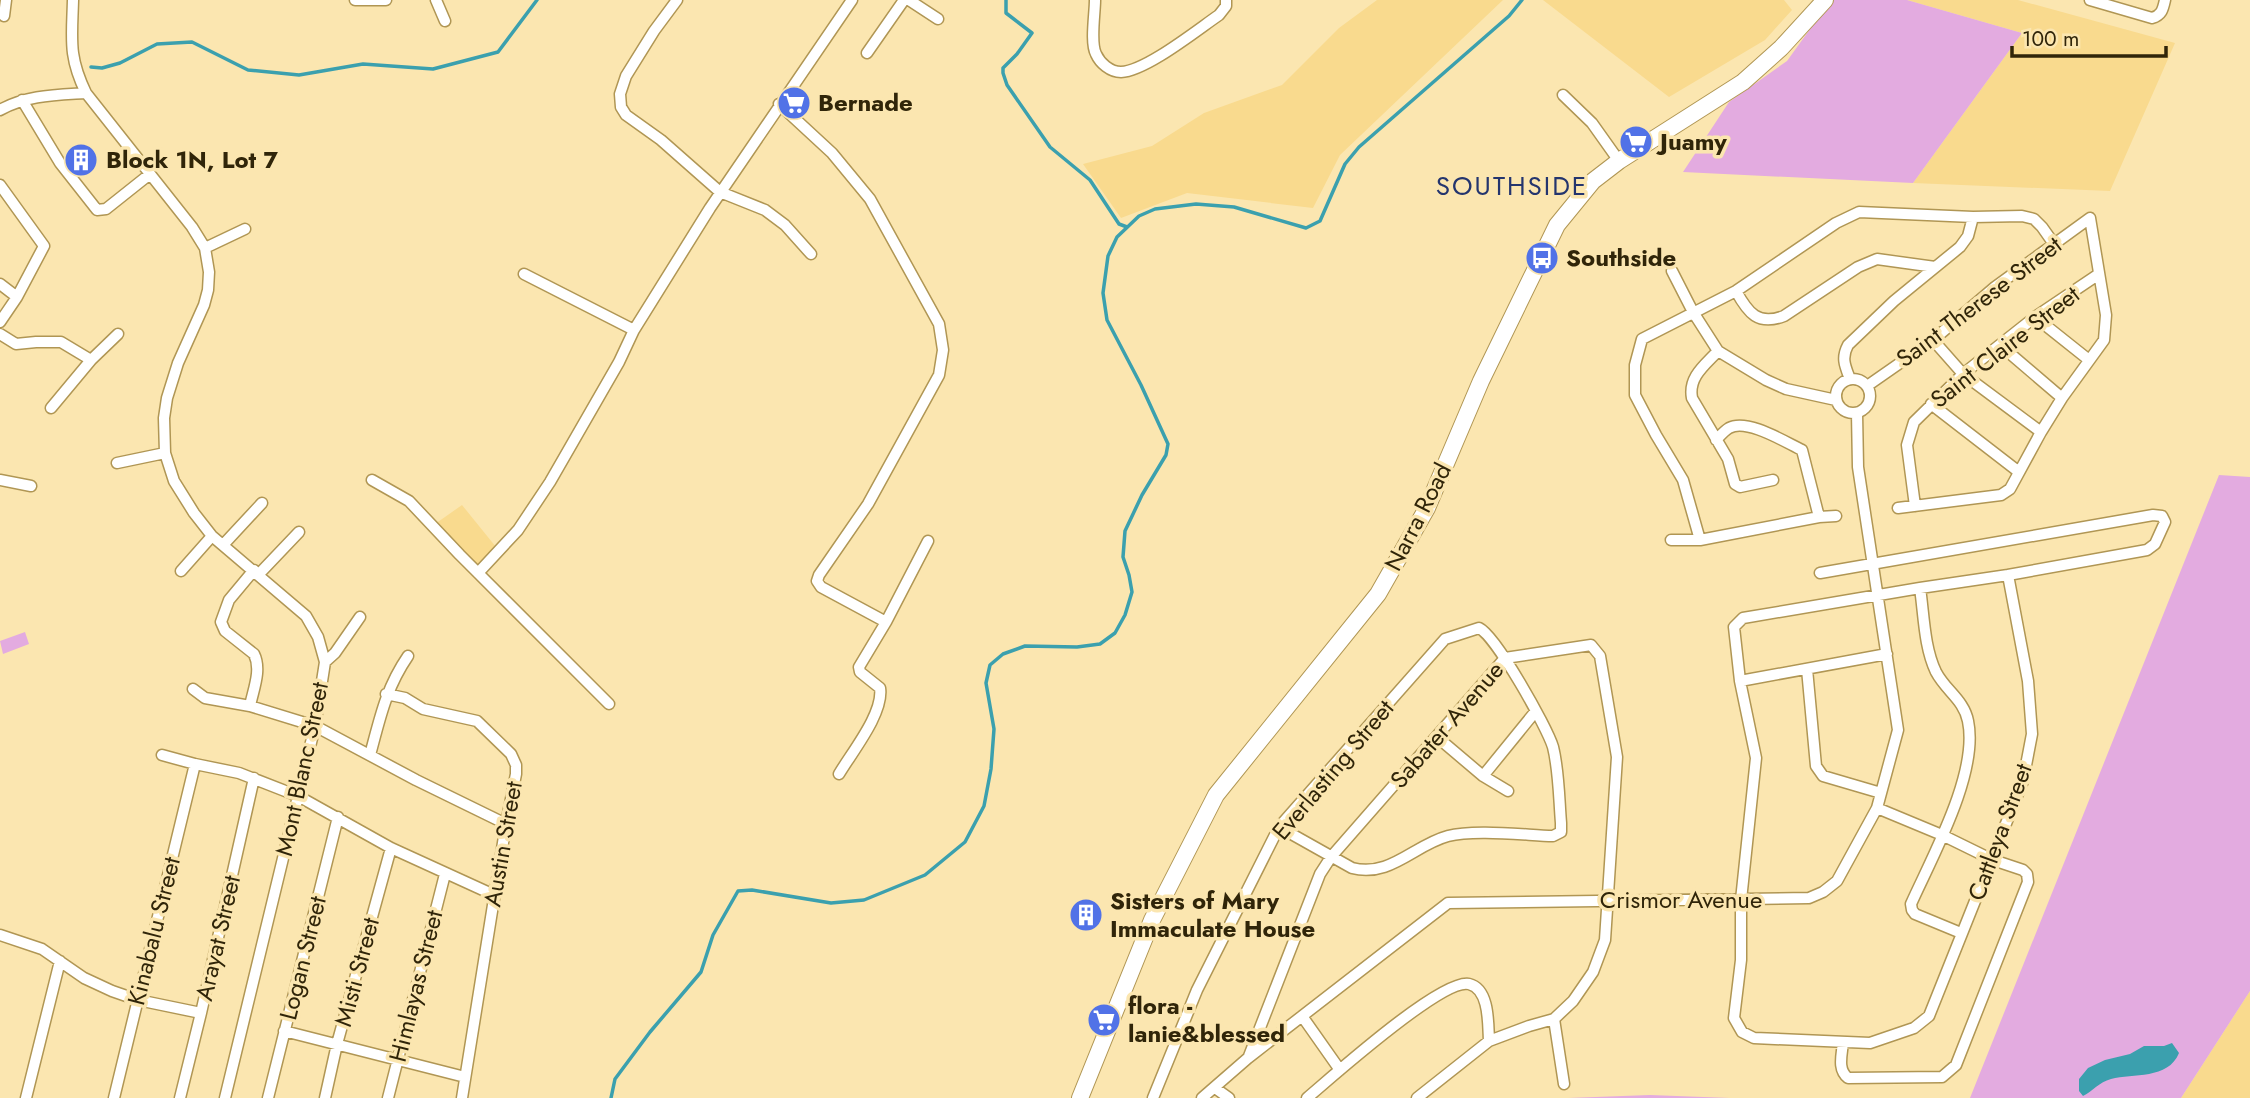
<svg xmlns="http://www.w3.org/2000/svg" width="2250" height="1098" font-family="Jost,sans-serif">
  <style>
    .built { fill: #f9da8e }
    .green { fill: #e3abe0 }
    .water { fill: #3ba0ae }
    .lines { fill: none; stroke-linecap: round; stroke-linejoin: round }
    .stream { stroke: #3ba0ae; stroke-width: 3.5 }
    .street-casing { stroke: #b09654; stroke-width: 13 }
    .secondary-casing { stroke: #b09654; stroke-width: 18 }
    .street { stroke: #fff; stroke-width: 10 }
    .secondary { stroke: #fff; stroke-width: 16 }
    .labels { text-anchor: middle; stroke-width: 7; stroke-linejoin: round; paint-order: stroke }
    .poi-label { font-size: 24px; font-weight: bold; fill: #302509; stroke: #fbe6b0; text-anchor: start }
    .street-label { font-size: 24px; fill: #302509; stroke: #fbe6b0 }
    .neighbourhood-label { font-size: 26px; letter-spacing: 2px; fill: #24356e; stroke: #fbe6b0 }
  </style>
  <rect width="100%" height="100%" fill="#fbe6b0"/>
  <path class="built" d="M1377 0H1503L1340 155 1313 208 1187 193 1121 218 1083 164 1152 146 1204 113 1282 85 1339 28Z
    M1543 0H1784L1792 10 1765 40 1669 97Z
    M1907 0H2018L2175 43 2110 191 1913 183 2022 33Z
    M462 505 496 547 477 565 435 524Z
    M2250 991V1098H2181Z"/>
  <path class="green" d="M1831 0H1907L2022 33 1913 183 1683 172 1729 102 1787 61Z
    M2219 475 2250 477V991L2181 1098H1970Z
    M25 632 29 644 3 654 0 641Z
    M1650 1095 1730 1098H1568Z"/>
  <path class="water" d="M2172 1043 2179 1053C2168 1080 2133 1073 2111 1079 2099 1082 2093 1091 2083 1096L2079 1091V1079L2088 1068 2105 1060 2130 1054 2144 1046H2164Z"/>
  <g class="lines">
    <path class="stream" d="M1006 0V13L1032 33 1017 54 1003 68V73L1007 85 1050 147 1090 180 1119 224 1127 227
      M91 67 102 68 120 63 157 44 192 42 248 70 299 75 363 64 433 69 498 52 537 0
      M611 1098 615 1079 650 1032 701 972 713 935 738 891 752 890 831 903 864 900 925 875 965 842 984 806 991 769 994 729 986 683 990 665 1003 654 1025 646 1077 647 1100 644 1115 633 1125 615 1132 592 1129 575 1123 557 1125 531 1142 495 1166 455 1168 444 1141 385 1107 320 1103 293 1108 256 1117 237 1139 216 1155 209 1196 204 1234 207 1306 228 1320 221 1345 164 1359 147 1509 16 1522 0"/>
    <defs>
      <path id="street" d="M73 0C72 39 68 56 86 93L192 227 205 248 209 272 208 290 204 305 178 363 167 398 164 418 165 453 174 481 194 513 212 536 306 616 318 637 325 662 315 726 225 1098
        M355 0H386
        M436 0 445 21
        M677 0 654 31 626 76 620 94 621 107 626 115 661 140 720 192 765 210 785 225 811 254
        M909 0 938 19
        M1095 0C1095 14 1090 43 1096 54 1100 63 1110 72 1121 72 1146 71 1197 30 1219 15L1226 6V0
        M2090 0 2152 18C2162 15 2163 9 2165 0
        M4 16 6 0
        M867 53 904 0
        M1563 95 1592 123 1619 161
        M22 100 60 163 97 210 106 209 150 174
        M779 104 832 153 870 199 939 324 943 350 939 375 868 504 819 575 817 581 821 587 886 622
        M0 110C27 95 56 95 86 93
        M0 185 44 246 17 297 0 322
        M205 248 245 229
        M1672 271 1693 312 1718 351 1766 380 1786 389 1836 400
        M524 274 634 330
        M0 284 17 297
        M1736 291C1748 313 1758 326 1784 316L1858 267 1877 259 1935 267
        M2035 317 2089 360
        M0 334 16 344 36 342H61L91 360
        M1933 340 1963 374 2041 432
        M2000 345 2062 398
        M1718 351C1705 365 1688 377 1692 398L1728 459 1735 484 1740 487 1773 480
        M1836 396a17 17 0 1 1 34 0a17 17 0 1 1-34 0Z
        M1850 379C1845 366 1841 358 1848 345L1894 301 1960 247 1968 236 1973 217
        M1867 386 1933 340 1995 287 2090 218 2106 315 2104 340 2062 398 2041 432 2010 489 2001 495 1898 508
        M1931 404 2019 472
        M51 408 91 360 118 334
        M1716 440C1720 436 1724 431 1729 428 1747 418 1785 442 1802 450L1819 517
        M117 463 165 453
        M0 480 31 486
        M372 480 409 501 460 555 609 704
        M1915 506 1907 445 1914 422 1963 374 2035 317 2099 274
        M1671 540H1700L1819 517 1836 516
        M1700 540 1683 480 1656 435 1635 395V365L1642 339 1736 291 1836 223 1859 212 1973 217 2022 216 2034 219 2042 227 2054 244
        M223 545 262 503
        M181 571 212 536
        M478 573 518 530 550 482 619 362 634 330 710 208 852 0
        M1820 573 2153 515 2162 516 2165 522 2155 544 2147 550 2008 575
        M259 574 299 532
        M2008 575 2028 681 2032 734 2023 781 1929 1016 1914 1028 1870 1043 1754 1038 1742 1032 1734 1018 1741 960V900L1756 758 1740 681 1734 627 1743 618 1920 588Z
        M1920 588C1924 615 1924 647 1936 672 1946 691 1964 700 1968 721 1979 773 1932 857 1911 904L1912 910 1915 914 1961 933
        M325 662 335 653 360 617
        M1807 669 1816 766 1823 776 1881 793
        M1740 681 1887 654
        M193 689 205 698 250 706 315 726 416 780 506 824
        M386 694 405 698 423 709 477 721 511 754 516 765V774L506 824 462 1098
        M250 706C253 690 262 670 254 654L225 631 221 622 229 600 254 570
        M1437 737 1483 776 1508 791
        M162 755 195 764 239 773 298 796 391 848 494 895
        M370 755C380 718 386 688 408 656
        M839 774C852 752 884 713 880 688L860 672 859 667 886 622 928 541
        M1483 776 1535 712
        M0 935 42 949 84 978 112 991 138 1000 201 1013
        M1302 1016 1340 1070
        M1554 1019 1564 1084
        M284 1031 465 1077
        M1843 1042C1842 1055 1837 1069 1848 1078L1942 1077 1956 1065 2028 882 2027 874 2023 870 1993 860 1942 835 1877 808
        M1249 1056 1320 874 1331 857 1505 658 1591 645 1600 656 1617 757 1605 940 1593 972 1573 1001 1554 1019 1529 1026 1489 1041 1417 1098
        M1215 1088 1229 1098
        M26 1098 60 961
        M114 1098 195 764
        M180 1098 201 1013 254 778
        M268 1098 338 817
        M325 1098 337 1044 391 848
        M388 1098 445 874
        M1153 1098 1197 990 1279 827 1445 639 1479 628C1496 636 1547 727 1553 747 1559 771 1559 799 1561 823V832L1553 836C1524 835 1474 829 1448 836 1414 845 1390 878 1352 868L1279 827
        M1202 1098 1248 1058 1448 903 1809 898 1823 892 1837 881 1877 808 1898 730 1858 467 1857 413
        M1307 1098C1332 1077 1442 978 1469 984 1490 989 1488 1025 1489 1041"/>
      <path id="secondary" d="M1080 1098 1152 920 1216 795 1378 594 1427 508 1481 381 1557 225 1593 181 1619 161 1743 82 1781 48 1825 0"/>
    </defs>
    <use href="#street" class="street-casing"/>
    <use href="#secondary" class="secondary-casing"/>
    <use href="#street" class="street"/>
    <use href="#secondary" class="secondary"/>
  </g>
  <defs>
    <symbol id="supermarket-disc" viewBox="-11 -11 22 22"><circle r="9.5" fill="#5172e7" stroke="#fbe6b0"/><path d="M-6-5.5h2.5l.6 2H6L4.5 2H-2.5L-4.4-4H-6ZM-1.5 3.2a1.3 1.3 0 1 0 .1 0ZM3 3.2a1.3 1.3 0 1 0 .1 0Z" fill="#fff"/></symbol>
    <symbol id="building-disc" viewBox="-11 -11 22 22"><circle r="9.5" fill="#5172e7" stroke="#fbe6b0"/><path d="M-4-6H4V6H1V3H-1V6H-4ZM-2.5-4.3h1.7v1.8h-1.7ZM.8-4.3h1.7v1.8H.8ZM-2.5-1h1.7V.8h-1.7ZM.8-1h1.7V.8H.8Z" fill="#fff"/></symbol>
    <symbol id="bus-disc" viewBox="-11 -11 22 22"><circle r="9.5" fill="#5172e7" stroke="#fbe6b0"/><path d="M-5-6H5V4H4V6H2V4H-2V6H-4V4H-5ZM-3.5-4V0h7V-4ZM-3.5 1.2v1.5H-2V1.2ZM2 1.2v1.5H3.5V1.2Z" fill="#fff"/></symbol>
  </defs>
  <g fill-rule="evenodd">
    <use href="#supermarket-disc" x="775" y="84" width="38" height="38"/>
    <use href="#supermarket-disc" x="1617" y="123" width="38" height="38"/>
    <use href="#building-disc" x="62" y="141" width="38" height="38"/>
    <use href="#bus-disc" x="1523" y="239" width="38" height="38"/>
    <use href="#building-disc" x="1067" y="896" width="38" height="38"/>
    <use href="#supermarket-disc" x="1085" y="1001" width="38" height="38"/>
  </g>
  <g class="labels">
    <g class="poi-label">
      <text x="818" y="111">Bernade</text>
      <text x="1660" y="150">Juamy</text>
      <text x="106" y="168">Block 1N, Lot 7</text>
      <text x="1566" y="266">Southside</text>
      <text x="1110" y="909">Sisters of Mary<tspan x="1110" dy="28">Immaculate House</tspan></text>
      <text x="1128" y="1014">flora -<tspan x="1128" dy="28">lanie&amp;blessed</tspan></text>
    </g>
    <g class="street-label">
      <text transform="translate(1979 302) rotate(-37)" y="8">Saint Therese Street</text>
      <text transform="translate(2005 347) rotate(-38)" y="8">Saint Claire Street</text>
      <text transform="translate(1418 517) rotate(-63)" y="8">Narra Road</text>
      <text transform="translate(1447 725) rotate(-49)" y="8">Sabater Avenue</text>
      <text transform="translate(302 769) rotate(-78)" y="8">Mont Blanc Street</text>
      <text transform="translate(1333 770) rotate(-50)" y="8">Everlasting Street</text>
      <text transform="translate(2000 832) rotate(-70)" y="8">Cattleya Street</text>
      <text transform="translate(503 844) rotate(-80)" y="8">Austin Street</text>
      <text x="1681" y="908">Crismor Avenue</text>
      <text transform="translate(154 931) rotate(-76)" y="8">Kinabalu Street</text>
      <text transform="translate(218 938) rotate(-77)" y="8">Arayat Street</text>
      <text transform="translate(303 958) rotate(-76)" y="8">Logan Street</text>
      <text transform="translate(357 972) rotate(-75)" y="8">Misti Street</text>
      <text transform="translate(416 986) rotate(-76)" y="8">Himlayas Street</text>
    </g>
    <g class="neighbourhood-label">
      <text x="1512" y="195">SOUTHSIDE</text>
    </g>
  </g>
  <path d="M2012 46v10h154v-10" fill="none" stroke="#302509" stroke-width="3.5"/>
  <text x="2022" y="46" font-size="21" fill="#302509" stroke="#fbe6b0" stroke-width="5" paint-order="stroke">100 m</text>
</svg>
